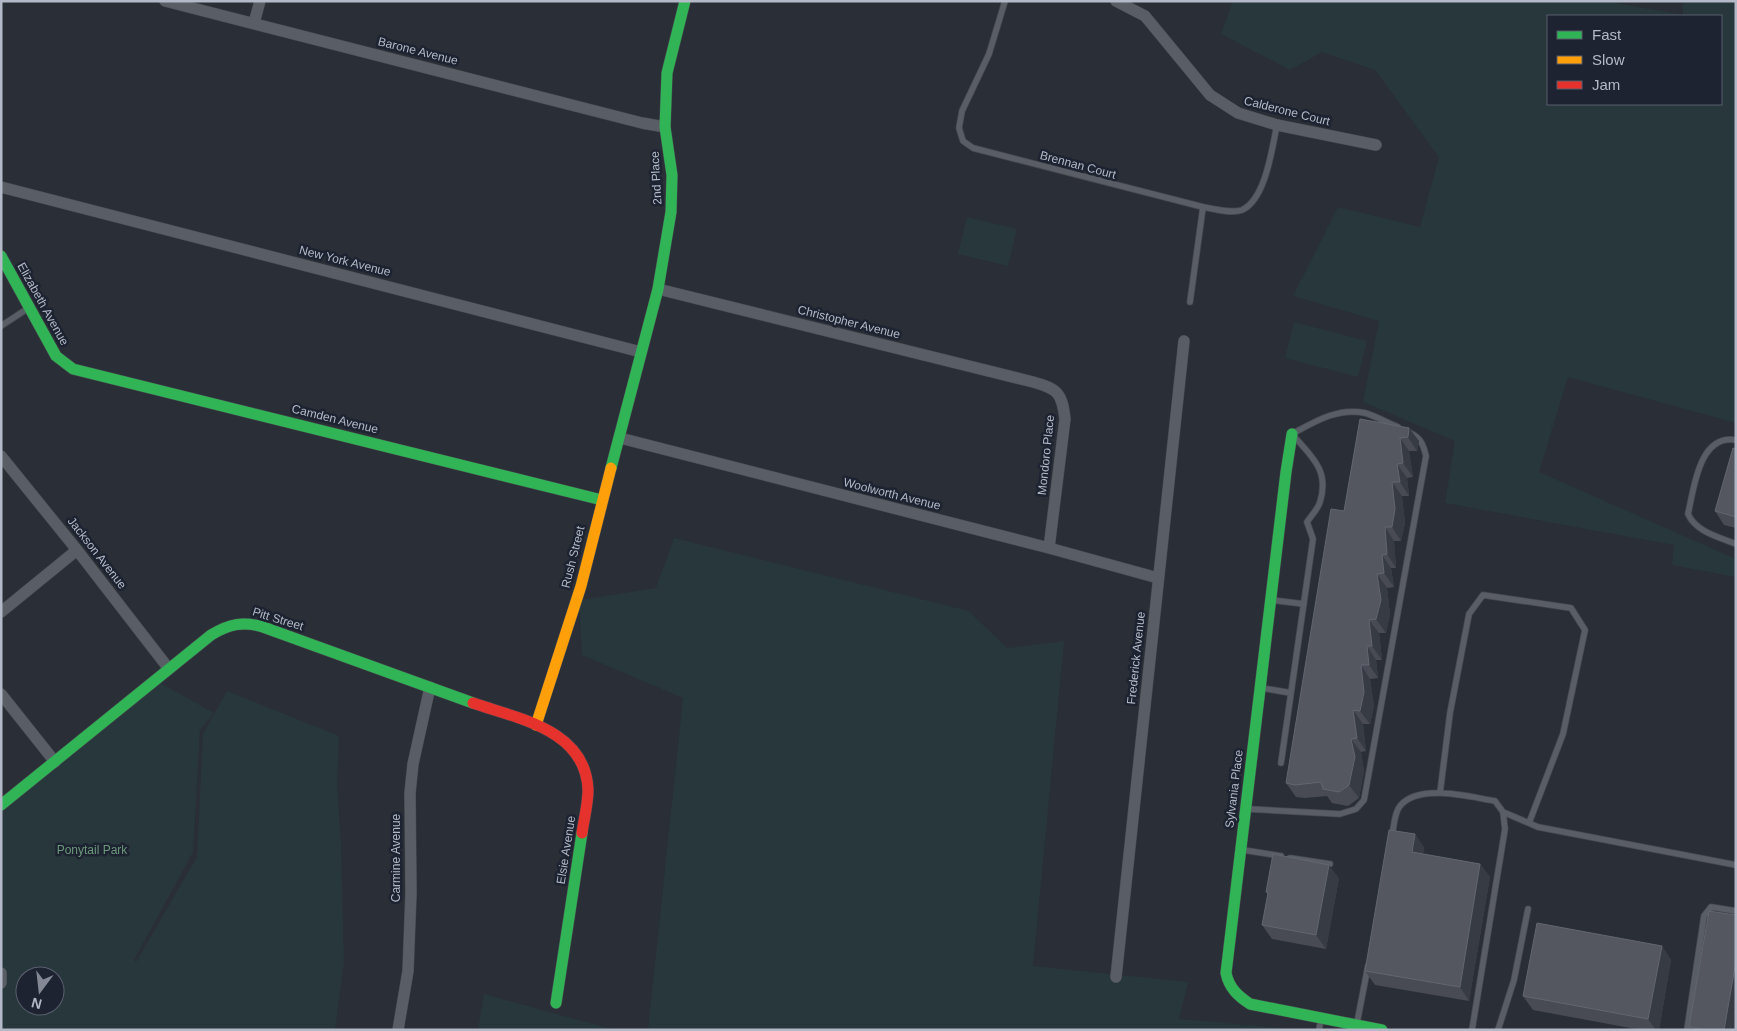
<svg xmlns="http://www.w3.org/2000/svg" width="1737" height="1031" font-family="Helvetica,sans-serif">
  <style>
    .green { fill: #27373c; fill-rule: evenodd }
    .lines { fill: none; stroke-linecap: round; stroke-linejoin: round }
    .lane-casing { stroke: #46494f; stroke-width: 7 }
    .street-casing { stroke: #46494f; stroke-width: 12 }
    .fast-casing { stroke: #46494f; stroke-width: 12 }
    .slow-casing { stroke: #46494f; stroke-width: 12 }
    .jam-casing { stroke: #46494f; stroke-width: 12 }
    .lane { stroke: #595d65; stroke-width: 5.5 }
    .street { stroke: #595d65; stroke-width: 11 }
    .fast { stroke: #30b455; stroke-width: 11 }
    .slow { stroke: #ff9f0a; stroke-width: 11 }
    .jam { stroke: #e5322d; stroke-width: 11 }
    .wall { fill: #484b54 }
    .shaded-wall { fill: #373b43 }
    .building { fill: #545760; stroke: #626670 }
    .labels { text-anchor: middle; stroke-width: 5; stroke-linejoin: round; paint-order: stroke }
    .street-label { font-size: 12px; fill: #b3b9c7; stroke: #1d2331 }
    .park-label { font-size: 12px; fill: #6b977a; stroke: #1d2331 }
  </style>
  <rect width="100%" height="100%" fill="#2a2e36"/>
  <path class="green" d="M1233 1H1605L1683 15V1H1736V423L1568 377 1539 472 1736 559V577L1672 565 1674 545 1445 503 1455 441 1363 402 1379 321 1293 296 1338 207 1420 227 1439 157 1375 70 1322 52 1290 70 1221 34ZM1721 16V104H1548V16Z
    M967 217 1017 229 1008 266 958 254Z
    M1294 322 1367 341 1358 377 1285 358Z
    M674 538 969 611 1007 648 1064 641 1033 966 1188 982 1179 1019 1280 1028V1030H648L683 698 582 655 579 600 656 588Z
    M155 680 214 713 200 730 193 852 134 960 136 962 197 857 203 734 227 691 339 736 337 784 341 845 344 961 335 1030H1V808ZM25 976H55V1006H25Z
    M484 994 615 1030H478Z"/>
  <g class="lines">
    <defs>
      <path id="lane" d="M1005 1 989 54 962 111 959 128 963 141 973 148 1203 207C1214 209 1232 214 1242 210 1266 199 1272 148 1277 125
        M1190 302 1203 207
        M1 326 27 309
        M1736 440C1699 434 1694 488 1688 514 1696 532 1719 537 1736 544
        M1271 600 1304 604
        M1262 688 1291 693 1281 763
        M1291 693 1313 539 1307 522C1311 516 1318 509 1320 502 1330 470 1311 456 1292 434 1314 422 1338 407 1365 413 1376 416 1387 423 1398 427
        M1440 793 1450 713 1469 614 1483 595 1571 608 1585 630 1563 734 1529 823
        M1248 809 1340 814 1356 809 1364 800 1426 456C1423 443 1420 437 1408 432
        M1503 812 1538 827 1736 865
        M1392 836C1394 827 1394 813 1400 806 1419 783 1470 797 1495 801L1503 812 1505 829 1472 1030
        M1243 850 1281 856
        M1290 858 1330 864
        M1357 1023 1368 966
        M1319 1030 1321 1019
        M1498 1030 1514 980 1528 909
        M1687 1030 1704 916 1711 907 1736 911"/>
      <path id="street" d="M165 1 642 123 665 127
        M1116 1 1145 16 1210 95 1238 113 1277 125 1376 145
        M254 23 260 1
        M1 187 641 352
        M658 289 1033 382C1058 389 1062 393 1065 419L1049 548
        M620 438 1049 548 1158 578
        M1 456 77 550 169 669
        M1 612 77 550
        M1 694 55 762
        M1 973V983
        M1116 977 1184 341
        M398 1030 408 971 411 893 410 793 413 764 430 687"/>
      <path id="fast" d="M1 256 56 356 73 369 602 500
        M1292 434 1286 472 1226 973C1229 988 1238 996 1250 1004L1382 1030
        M611 468 658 289 671 212 672 175 665 127 667 73 685 1
        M1 805 211 635C229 624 243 621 263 627L473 703
        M556 1003 582 833"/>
      <path id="slow" d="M536 725 581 586 611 468"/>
      <path id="jam" d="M473 703C519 719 586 730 588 790 588 804 584 819 582 833"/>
    </defs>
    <use href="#lane" class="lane-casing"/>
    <use href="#street" class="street-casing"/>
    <use href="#fast" class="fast-casing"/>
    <use href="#slow" class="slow-casing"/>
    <use href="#jam" class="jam-casing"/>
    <use href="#lane" class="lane"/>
    <use href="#street" class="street"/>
    <use href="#fast" class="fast"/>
    <use href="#slow" class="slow"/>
    <use href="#jam" class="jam"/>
  </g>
  <path class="wall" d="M1360 419 1409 428 1419 441 1417 451H1409L1413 477 1407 478 1409 496H1402L1405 523 1401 541H1394L1396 568H1391L1394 587 1387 588 1390 614 1386 633H1379L1382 660H1376L1378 678 1370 679 1374 706 1370 724H1363L1366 751 1361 752 1364 771 1359 798 1348 806 1332 803 1327 796 1305 798 1296 797 1286 783 1344 511Z
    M1736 449V528L1724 525 1715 511Z
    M1415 834 1424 848 1423 854 1480 864 1490 877 1469 1001 1375 985 1365 971Z
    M1339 878 1326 949 1272 939 1262 925 1268 894 1266 892Z
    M1662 946 1671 960 1659 1030H1641L1533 1010 1523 996Z
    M1689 1027 1736 1030H1691Z"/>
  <path class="shaded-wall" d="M1409 428 1419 441 1417 451 1408 437Z
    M1400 438 1409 451 1413 477 1403 463Z
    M1397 464 1407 478 1409 496 1400 482Z
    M1392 482 1402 496 1405 523 1401 541 1392 527Z
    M1385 527 1394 541 1396 568 1387 554Z
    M1382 555 1391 568 1394 587 1384 573Z
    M1377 574 1387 588 1390 614 1386 633 1376 619Z
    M1369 620 1379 633 1382 660 1372 646Z
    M1367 646 1376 660 1378 678 1369 665Z
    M1361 665 1370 679 1374 706 1370 724 1360 711Z
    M1353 710 1363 724 1366 751 1357 738Z
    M1351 739 1361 752 1364 771 1359 798 1349 785Z
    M1415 834 1424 848 1421 866 1412 852Z
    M1480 864 1490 877 1469 1001 1460 987Z
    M1329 865 1339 878 1326 949 1316 935Z
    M1662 946 1671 960 1659 1030H1656L1648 1019Z
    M1736 961V1030H1724Z"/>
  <path class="building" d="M1360 419 1409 428 1408 437 1400 438 1403 463 1397 464 1400 482H1392L1395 509 1392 527H1385L1387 554 1382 555 1384 573 1377 574 1381 600 1376 619 1369 620 1372 646H1367L1369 665H1361L1364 692 1360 711 1353 710 1357 738 1351 739 1355 757 1349 785 1339 792 1323 789 1321 782 1295 785 1286 783 1331 509 1344 511Z
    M1733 448 1736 449V517L1715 511Z
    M1389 830 1415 834 1412 852 1480 864 1460 987 1365 971Z
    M1273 854 1329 865 1316 935 1262 925 1268 893 1266 892Z
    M1709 911 1736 915V961L1724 1030H1705L1689 1027Z
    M1537 923 1662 946 1648 1019 1523 996Z"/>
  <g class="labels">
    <g class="street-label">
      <text transform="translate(418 51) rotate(14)" y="4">Barone Avenue</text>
      <text transform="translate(1287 111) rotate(14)" y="4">Calderone Court</text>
      <text transform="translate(1078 165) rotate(15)" y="4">Brennan Court</text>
      <text transform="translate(656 178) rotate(-93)" y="4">2nd Place</text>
      <text transform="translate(345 261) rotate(14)" y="4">New York Avenue</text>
      <text transform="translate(43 304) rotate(61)" y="4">Elizabeth Avenue</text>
      <text transform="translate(849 322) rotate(14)" y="4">Christopher Avenue</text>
      <text transform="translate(335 419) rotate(14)" y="4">Camden Avenue</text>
      <text transform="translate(1046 455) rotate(-84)" y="4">Mondoro Place</text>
      <text transform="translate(892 494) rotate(14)" y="4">Woolworth Avenue</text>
      <text transform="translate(97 553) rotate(52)" y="4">Jackson Avenue</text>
      <text transform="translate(573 557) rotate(-76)" y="4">Rush Street</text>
      <text transform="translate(278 619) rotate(17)" y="4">Pitt Street</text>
      <text transform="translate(1136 658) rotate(-84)" y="4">Frederick Avenue</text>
      <text transform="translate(1234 789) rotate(-83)" y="4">Sylvania Place</text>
      <text transform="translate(566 850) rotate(-81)" y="4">Elsie Avenue</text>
      <text transform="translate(396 858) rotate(-90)" y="4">Carmine Avenue</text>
    </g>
    <g class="park-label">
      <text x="92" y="854">Ponytail Park</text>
    </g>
  </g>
  <rect width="1737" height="1031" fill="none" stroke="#b3b9c7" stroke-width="5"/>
  <rect x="1547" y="15" width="175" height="90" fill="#1d2331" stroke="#595f6d"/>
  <rect x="1557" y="31" width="25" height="8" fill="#30b455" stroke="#595f6d"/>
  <text x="1592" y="40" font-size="15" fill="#b3b9c7">Fast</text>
  <rect x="1557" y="56" width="25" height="8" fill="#ff9f0a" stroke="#595f6d"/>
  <text x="1592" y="65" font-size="15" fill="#b3b9c7">Slow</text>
  <rect x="1557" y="81" width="25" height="8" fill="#e5322d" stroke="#595f6d"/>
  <text x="1592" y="90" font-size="15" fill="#b3b9c7">Jam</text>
  <g transform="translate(40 991) rotate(195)"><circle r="24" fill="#1d2331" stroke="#595f6d"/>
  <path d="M0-4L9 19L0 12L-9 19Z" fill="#838894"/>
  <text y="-8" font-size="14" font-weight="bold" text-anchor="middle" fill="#b3b9c7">N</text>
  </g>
</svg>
